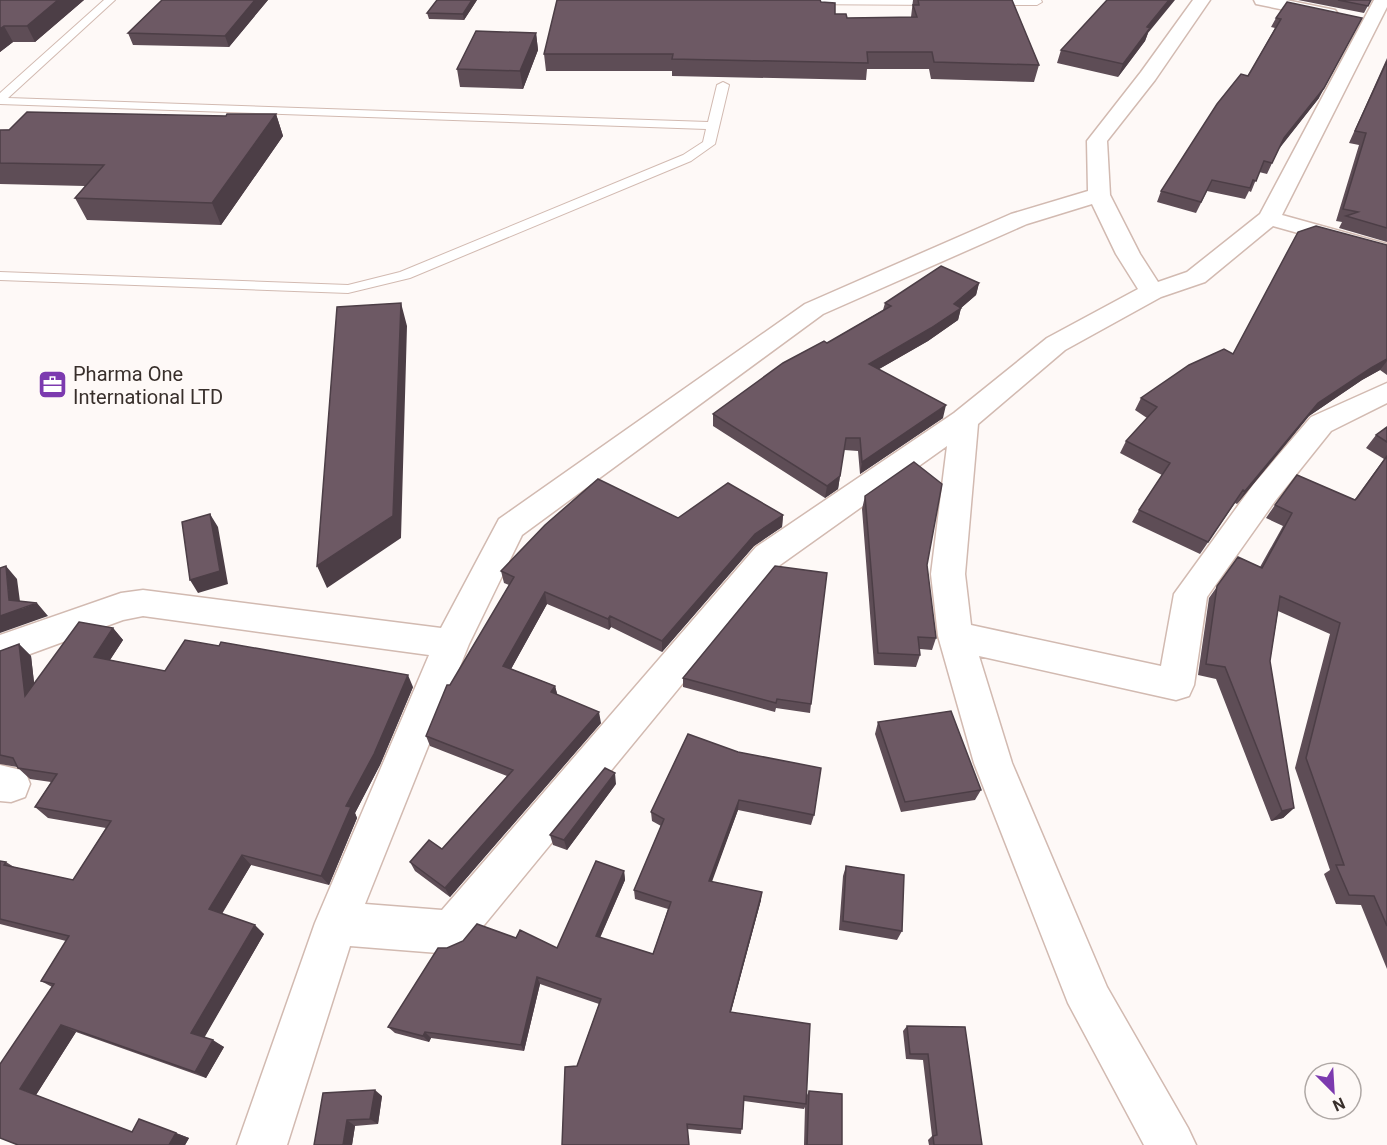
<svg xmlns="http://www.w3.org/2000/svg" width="1387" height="1145" font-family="Roboto,sans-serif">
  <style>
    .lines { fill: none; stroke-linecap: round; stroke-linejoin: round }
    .service-casing { stroke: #d2bab1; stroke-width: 2 }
    .minor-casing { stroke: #d2bab1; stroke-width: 3 }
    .service { fill: #fff; fill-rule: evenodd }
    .minor { fill: #fff; fill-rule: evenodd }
    .wall { fill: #5e4d56 }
    .shaded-wall { fill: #4c3e46 }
    .building { fill: #6d5964; stroke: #4c3e46; stroke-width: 1.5 }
    .labels { text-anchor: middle; stroke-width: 6; stroke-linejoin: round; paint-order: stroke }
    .poi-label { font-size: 20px; fill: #382f2b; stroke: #fef9f7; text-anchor: start }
  </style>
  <rect width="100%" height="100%" fill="#fef9f7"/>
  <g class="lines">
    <defs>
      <path id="service" d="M104 0H115L8 98 708 122 717 85 723 82 729 85 715 144 691 161 410 278 348 293 0 280V272L348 285 400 272 683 155 703 142 706 129 0 104V93Z
        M790 0H943L944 2 939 5 794 4Z
        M982 0H1041L1042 2 1037 5H986L982 4Z"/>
      <path id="minor" d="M1193 0H1210L1155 80 1107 141 1110 195 1140 254 1158 282 1187 272 1260 214 1374 0H1387V7L1282 215 1387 244V258L1273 226 1205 282 1161 297 1065 350 978 424 965 574 971 625 1161 666 1174 594 1253 485 1311 417 1387 383V403L1331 431 1275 501 1207 597 1194 685 1189 696 1176 700 979 656 1012 763 1107 987 1188 1128 1196 1145H1144L1068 1003 974 763 938 636 931 574 947 446 780 565 466 947 451 954 350 946 287 1145H237L315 923 429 655 143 616 123 620 0 665V635L121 593 143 590 441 628 499 519 805 304 1011 214 1088 191 1087 141 1141 72ZM1092 204 1116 254 1138 289 1047 338 954 413 756 547 442 910 365 904 469 644 522 535 823 314 1027 224Z
        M1254 0H1286L1335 10 1338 14 1335 18 1329 19 1256 4Z
        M0 765 25 771 30 784 25 797 11 802 0 801Z"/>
    </defs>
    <use href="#service" class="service-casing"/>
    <use href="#minor" class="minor-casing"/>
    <use href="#service" class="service"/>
    <use href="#minor" class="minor"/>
  </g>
  <path class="wall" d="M0 0H84L35 42H13L0 52Z
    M162 0H268L229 47 133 45 128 33Z
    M477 0 464 20 429 19 427 13Z
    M913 0H1012L1039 65 1034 82 931 79 929 69H867L866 80 672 76V71H546L544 54 821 2 835 14 847 18 911 17Z
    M1298 0H1371L1364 13Z
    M1287 2 1319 98 1279 148 1267 174 1259 172 1251 192 1249 191 1245 199 1207 191 1196 213 1157 202 1161 191 1248 76 1275 28 1271 27 1276 18Z
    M536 33 538 50 523 89 460 87 457 69Z
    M1148 33 1145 41 1118 77 1057 63 1061 50Z
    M1387 58V242L1339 228 1342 222 1336 221 1359 145 1349 143Z
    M276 114 283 136 221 225 87 220 75 198 85 186 0 184V130L226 116Z
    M1387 245V375L1380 370 1362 380 1309 416 1237 504 1235 503 1200 554 1132 522 1139 510 1162 475 1120 453 1126 441 1147 418 1135 410 1141 398 1233 354Z
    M979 283 976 295 961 308 958 320 928 341 879 369 943 418 860 474 858 451 844 450 838 489 825 498 713 426V414L827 343 883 310 885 303Z
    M1387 427V969L1361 905 1336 904 1324 874 1330 870 1295 768 1330 634 1278 611 1270 661 1294 808 1283 818 1271 821 1216 679 1198 675 1209 598 1238 557 1260 567 1283 526 1266 518 1275 505 1355 499 1384 459 1366 448 1376 435Z
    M865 496 927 565 936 638 932 650 920 649V655L916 667 874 665 862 509Z
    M783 515 782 527 754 546 662 652 611 627 609 630 547 604 511 669 555 686 557 694 601 723 450 897 415 871 410 862 442 849 507 776 430 746 426 736 509 585 504 583 501 571 678 518Z
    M113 628 123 640 110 660 165 671 413 687 380 765 355 813 357 818 329 885 251 865 222 914 264 934 204 1037 224 1047 206 1078 76 1032 36 1095 132 1132 176 1133 189 1138 185 1145H18L52 987 41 981 66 941 0 924V861L6 862 14 867 73 880 106 828 48 818 35 807 51 782 30 779 17 767 0 764V651L19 644 31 656 34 683Z
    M683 678 811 704 810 713 776 708 775 712 683 687Z
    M878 722 981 790 975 800 901 812 875 734Z
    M688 734 814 815 811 825 738 810 711 882 761 900 731 1012 807 1095 809 1091 842 1145H804L805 1107 804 1109 744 1101 741 1134 687 1129 577 1066 599 1004 540 984 524 1051 431 1038 429 1042 395 1033 388 1027 447 948 516 938 557 948 624 871 625 880 600 938 653 954 668 909 635 899 634 890 661 826 652 821 651 812Z
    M616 784 567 850 553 845 550 835Z
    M846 866 902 931 897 940 839 930 843 876Z
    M907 1026 965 1027 982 1145H929L928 1140 932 1136 923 1060 906 1059 903 1031Z
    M323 1093 382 1096 378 1124 355 1126 352 1145Z"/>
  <path class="shaded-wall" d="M58 0H84L35 42 27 26Z
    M255 0H268L229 47 225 36Z
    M472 0H477L464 20 463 14Z
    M1169 0H1175L1148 33 1145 41 1118 77 1123 64 1147 27Z
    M1362 18 1319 98 1279 149 1284 138Z
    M4 26 13 42 0 52V29Z
    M536 33 538 50 523 89 520 71Z
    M276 114 283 136 221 225 212 203Z
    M979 283 976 295 961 308 958 320 928 341 867 376 869 364 954 304Z
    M401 303 407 326 401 538 327 588 317 566Z
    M1387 359V361L1380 370 1362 380 1309 416 1237 504 1245 491 1318 403 1371 368Z
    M946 405 943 418 860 474 862 462Z
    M840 476 838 489 825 498 827 486Z
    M210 514 218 527 228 584 198 593 190 580Z
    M783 515 782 527 754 546 662 652V641L755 534Z
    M6 566 17 579 21 609 37 603 48 616 0 633V616L9 600Z
    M545 592 547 604 506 678 503 666Z
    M610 616 611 627 609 630 608 619Z
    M113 628 123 640 104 669 94 657Z
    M19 644 31 656 37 708 25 696Z
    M408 675 413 687 380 765 355 813 357 818 329 885 321 876 346 806Z
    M555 686 558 697 551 692Z
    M599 712 601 723 450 897 445 888Z
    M615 773 616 784 567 850 564 840Z
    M739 800 738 810 709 890V881Z
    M1294 808 1283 818 1271 821 1282 811Z
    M242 855 251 865 219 918 209 909Z
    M624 871 625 880 597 944 596 936Z
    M762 892 761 900 729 1018 730 1012Z
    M255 925 264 934 203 1040 191 1033Z
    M537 977 540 984 524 1051 521 1045Z
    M61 1025 76 1032 36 1095 20 1089Z
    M425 1032 431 1038 429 1042 423 1036Z
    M213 1040 224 1047 206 1078 195 1072Z
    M375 1090 382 1096 378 1124 370 1119Z
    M347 1120 355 1126 352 1145H343Z
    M176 1133 189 1138 185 1145H169Z"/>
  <path class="building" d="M0 0H58L27 26H4L0 29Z
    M162 0H255L225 36 128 33Z
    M437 0H472L463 14 427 13Z
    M557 0H820L821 2 835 3V14H846L847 18 917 17 913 5H919L918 0H1012L1039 65 934 62 932 52H867L868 63 672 59 673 54H544Z
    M1107 0H1169L1147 27 1150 28 1123 64 1061 50Z
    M1338 0H1371L1368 6Z
    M1287 2 1362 18 1324 88 1284 138 1272 163 1264 161 1256 181 1253 180 1250 188 1212 180 1201 202 1161 191 1217 104 1241 74 1248 76 1281 19 1276 18Z
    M476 31 536 33 520 71 457 69Z
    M1387 61V228L1346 216 1358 212 1343 209 1366 133 1355 131Z
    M27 112 226 116 227 114H276L212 203 75 198 104 165 0 163V130H9Z
    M1316 226 1387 245V359L1371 368 1318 403 1245 491 1243 490 1208 542 1139 510 1170 463 1126 441 1157 407 1141 398 1189 365 1224 349 1233 354 1298 232Z
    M941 266 979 283 954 304 961 308 931 328 869 364 946 405 862 462 860 438H846L840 476 827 486 713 414 783 363 824 341 827 343 891 306 885 303Z
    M401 303 393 516 317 566 337 307Z
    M1387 427V442L1376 435Z
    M1387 456V926L1374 896 1349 895 1336 865H1344L1306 758 1340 623 1280 596 1270 661 1294 808 1282 811 1225 667 1206 664 1217 586 1238 557 1262 568 1292 513 1275 505 1297 475 1355 500 1357 498Z
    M914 462 942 484 927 565 936 638 918 637 920 655 878 653 865 496Z
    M598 479 678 518 728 483 783 515 755 534 662 641 610 616 608 619 545 592 503 666 555 686 551 692 599 712 445 888 410 862 429 840 442 849 513 770 426 736 447 685H450L514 577 501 571 545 525Z
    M210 514 220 571 190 580 182 522Z
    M6 566 9 600 37 603 0 616V568Z
    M775 566 827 573 811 704 777 699 776 703 683 678Z
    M79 622 113 628 94 657 165 671 185 640 219 646 221 642 408 675 374 754 346 806 351 807 321 876 242 855 209 909 255 925 191 1033 213 1040 195 1072 61 1025 20 1089 132 1132 139 1119 176 1133 169 1145H18L0 1138V1064L54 984 41 981 69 936 0 919V861L6 862 4 865 73 880 111 821 35 807 57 774 18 768 13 758 0 755V651L19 644 25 696Z
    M951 711 981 790 905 802 878 722Z
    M688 734 738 752 821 768 814 815 739 800 709 881 762 892 730 1012 810 1024 806 1104 744 1096 742 1129 687 1124 689 1145H562L565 1067 577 1066 601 999 537 977 521 1045 425 1032 423 1036 388 1027 438 948H447L463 941 477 924 516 938 520 930 557 948 596 861 624 871 596 936 653 954 671 902 634 890 664 819 651 812Z
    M605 768 615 773 564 840 550 835Z
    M846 866 904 875 902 931 843 921Z
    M907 1026 965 1027 982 1145H934L933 1136 937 1135 928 1054H910Z
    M375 1090 370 1119 347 1120 343 1145H314L323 1093Z
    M809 1091 842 1094V1145H807Z"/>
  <defs>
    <symbol id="office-square" viewBox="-11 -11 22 22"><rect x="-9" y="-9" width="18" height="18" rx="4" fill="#7c3aaf" stroke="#fef9f7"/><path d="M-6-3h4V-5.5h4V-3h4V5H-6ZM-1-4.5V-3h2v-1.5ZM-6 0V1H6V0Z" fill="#fff"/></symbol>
  </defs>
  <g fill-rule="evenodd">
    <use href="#office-square" x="36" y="368" width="33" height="33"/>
  </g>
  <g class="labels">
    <g class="poi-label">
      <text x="73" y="381">Pharma One<tspan x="73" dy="23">International LTD</tspan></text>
    </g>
  </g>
  <g transform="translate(1333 1091) rotate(156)"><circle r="28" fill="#fef9f7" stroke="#afa8a5" stroke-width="1.5"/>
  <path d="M0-4.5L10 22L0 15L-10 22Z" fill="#7c3aaf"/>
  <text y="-9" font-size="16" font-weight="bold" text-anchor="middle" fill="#382f2b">N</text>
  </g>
</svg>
